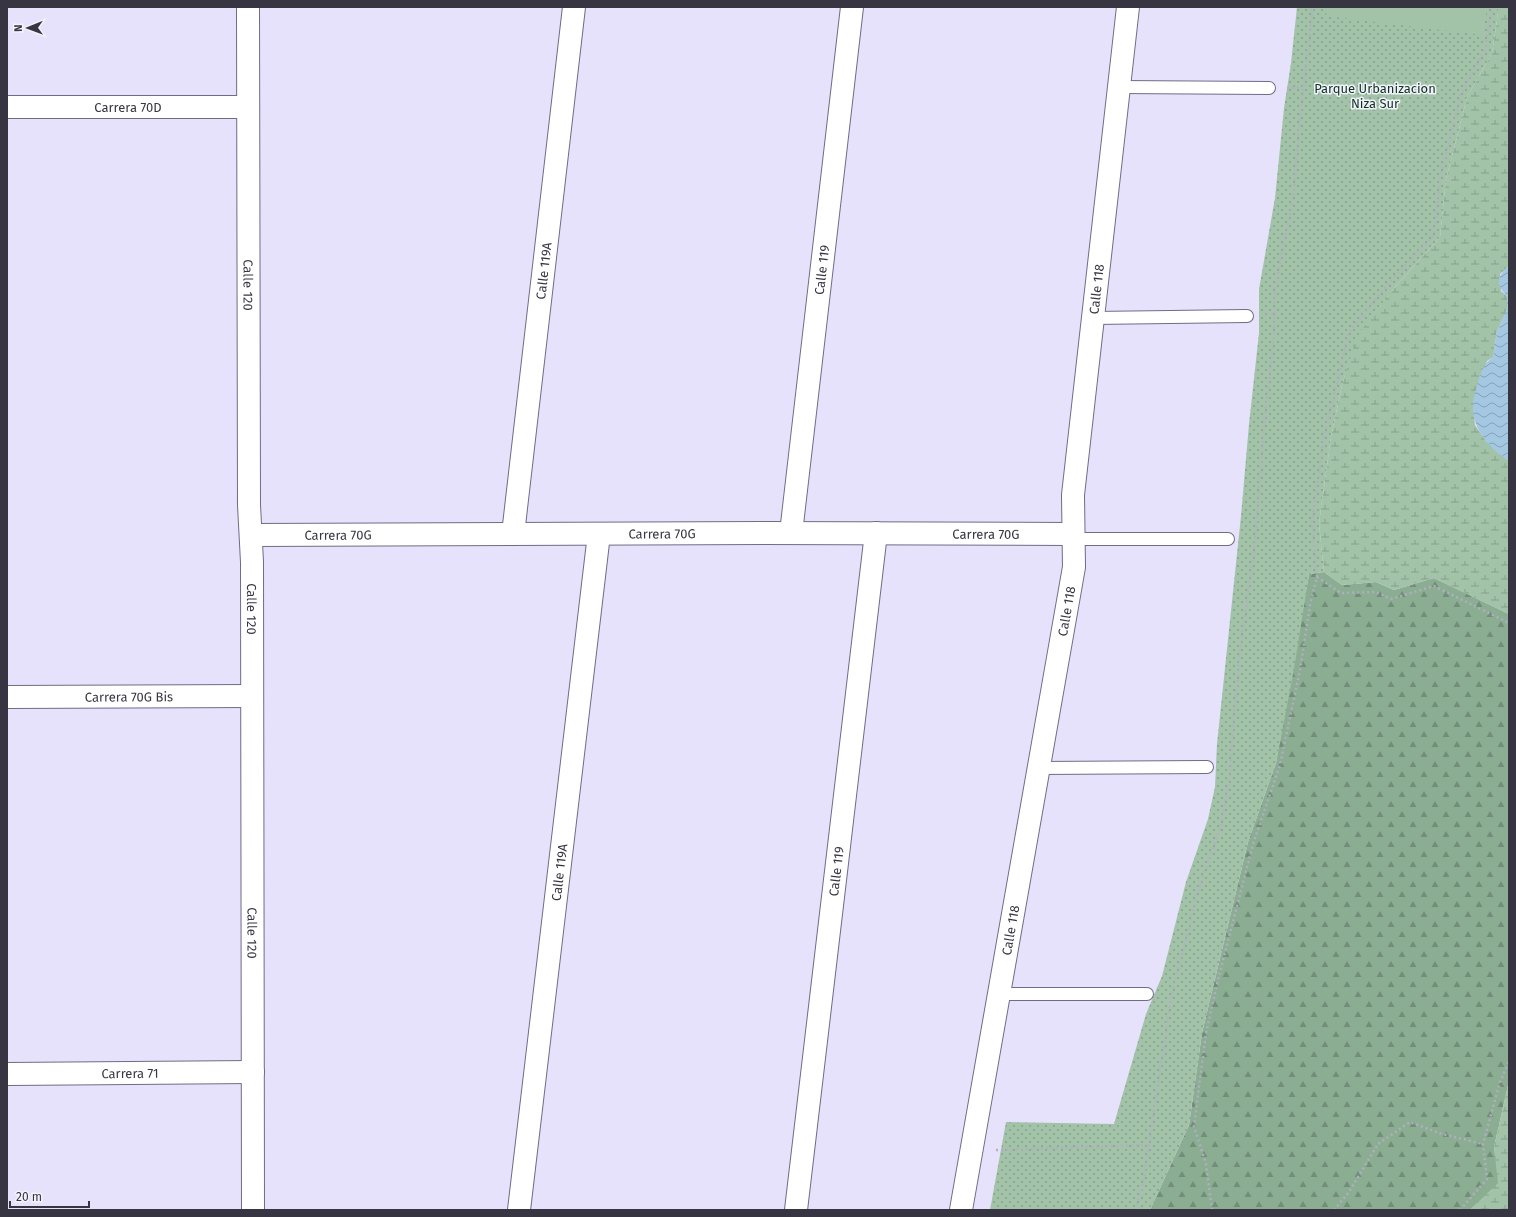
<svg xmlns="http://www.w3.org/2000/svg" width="1516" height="1217" font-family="'Fira Sans',sans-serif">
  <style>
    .forest { fill: url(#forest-firs) }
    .wetland { fill: url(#wetland-marsh) }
    .park { fill: url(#park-dots) }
    .pitch { fill: #a3c3a9 }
    .water { fill: url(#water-waves) }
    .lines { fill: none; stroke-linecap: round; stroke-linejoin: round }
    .lane-casing { stroke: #706b87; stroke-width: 14 }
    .street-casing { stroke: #706b87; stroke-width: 24 }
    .path { stroke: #b1aec3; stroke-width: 2.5; stroke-dasharray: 2 3; stroke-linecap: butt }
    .lane { stroke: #fff; stroke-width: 12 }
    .street { stroke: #fff; stroke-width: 22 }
    .labels { text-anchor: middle; stroke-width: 3; stroke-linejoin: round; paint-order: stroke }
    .park-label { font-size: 13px; fill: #0c3519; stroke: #f3f1fe }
    .street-label { font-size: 13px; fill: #373542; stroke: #f3f1fe }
  </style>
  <defs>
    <pattern id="forest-firs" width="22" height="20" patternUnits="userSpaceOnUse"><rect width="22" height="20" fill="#8bad92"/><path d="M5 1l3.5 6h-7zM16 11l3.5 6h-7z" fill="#728e79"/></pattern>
    <pattern id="wetland-marsh" width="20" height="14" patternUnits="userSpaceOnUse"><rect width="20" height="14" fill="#a3c3a9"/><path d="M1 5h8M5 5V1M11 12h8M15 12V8" fill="none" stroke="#869f8b"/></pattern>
    <pattern id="park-dots" width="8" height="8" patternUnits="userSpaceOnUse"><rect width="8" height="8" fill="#a3c3a9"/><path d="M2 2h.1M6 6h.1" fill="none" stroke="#869f8b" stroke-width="1.8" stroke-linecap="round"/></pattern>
    <pattern id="water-waves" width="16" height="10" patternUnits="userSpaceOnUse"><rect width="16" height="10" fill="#a4c7e2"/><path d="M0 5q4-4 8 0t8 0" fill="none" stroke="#86a2b9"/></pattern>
  </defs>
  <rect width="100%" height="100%" fill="#e6e2fb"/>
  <path class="forest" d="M1324 572 1342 585 1376 582 1394 590 1434 578 1509 614V1081L1494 1147 1499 1183 1470 1210H1150L1189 1125 1202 1033 1248 842 1276 763 1309 574Z"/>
  <path class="wetland" d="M1499 7H1509V266L1500 274 1501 291 1507 296V310L1497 331 1493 357 1487 361 1473 404 1475 425 1486 441 1509 461V614L1434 578 1394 590 1376 582 1342 585 1324 572 1319 523 1331 437 1342 385 1356 336 1394 288 1440 237 1446 179 1457 137 1467 97 1492 53Z
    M1509 1081V1210H1470L1498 1183 1494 1147Z"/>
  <path class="park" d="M1297 7H1499L1492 53 1467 97 1457 137 1446 179 1440 237 1394 288 1357 336 1342 385 1331 437 1319 523 1324 572 1309 574 1294 669 1276 763 1248 842 1202 1033 1189 1125 1150 1210H990L1006 1122 1114 1124 1146 1014 1162 976 1186 882 1208 819 1215 787 1217 744 1241 516 1249 424 1259 333V289L1275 198 1284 108 1291 63Z"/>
  <path class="pitch" d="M1327 7H1487L1483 35 1326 16Z"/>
  <path class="water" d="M1509 266V461C1490 449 1471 428 1473 404 1473 398 1476 391 1477 386 1480 374 1483 364 1493 357L1497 331 1507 310V296C1495 284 1497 276 1509 266Z"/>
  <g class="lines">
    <defs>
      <path id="lane" d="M1119 87 1269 88
        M1093 318 1247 316
        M1073 539H1228
        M1038 768 1207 767
        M999 994H1147"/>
      <g id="street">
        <path id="s1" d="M248 7 249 505 252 562 253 1210"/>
        <path id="s2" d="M7 107H248"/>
        <path id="s3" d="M791 533 852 7"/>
        <path id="s4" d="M513 534 574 7"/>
        <path id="s5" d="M251 535 764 533 1073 534"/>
        <path id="s6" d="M7 697 252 696"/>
        <path id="s7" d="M7 1074 253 1072"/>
        <path id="s8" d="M519 1210 599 534"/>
        <path id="s9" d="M796 1210 876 533"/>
        <path id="s10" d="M961 1210 1074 567 1073 495 1128 7"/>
      </g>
    </defs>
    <use href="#lane" class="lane-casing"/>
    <use href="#street" class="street-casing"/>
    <path class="path" d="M1287 88 1303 87
      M1266 315 1275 314
      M1317 577 1341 593 1376 592 1391 599 1434 586 1509 623
      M996 1150 1149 1145
      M1135 1210 1143 1184 1171 998 1200 884 1222 823 1231 766 1232 742 1240 651 1255 542 1264 425 1274 335 1275 287 1293 200 1301 106 1313 7
      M1212 1210 1206 1164 1194 1126 1206 1033 1218 980 1253 844 1280 765 1300 670 1310 605 1317 577 1312 521 1324 437 1349 332 1389 283 1434 235 1440 178 1461 94 1485 50 1492 7
      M1334 1210 1349 1192 1378 1144 1410 1122 1442 1134 1483 1144
      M1460 1210 1487 1179 1483 1144 1500 1082 1509 1061"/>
    <use href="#lane" class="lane"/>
    <use href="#street" class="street"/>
  </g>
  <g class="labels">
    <g class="park-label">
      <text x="1375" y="93">Parque Urbanizacion<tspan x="1375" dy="15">Niza Sur</tspan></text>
    </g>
    <g class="street-label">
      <text dy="5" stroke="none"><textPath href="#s2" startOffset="121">Carrera 70D</textPath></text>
      <text dy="5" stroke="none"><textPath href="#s4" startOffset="265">Calle 119A</textPath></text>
      <text dy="5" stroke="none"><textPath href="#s3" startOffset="265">Calle 119</textPath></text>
      <text dy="5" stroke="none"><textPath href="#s1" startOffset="278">Calle 120</textPath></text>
      <text dy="5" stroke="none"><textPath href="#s10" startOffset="932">Calle 118</textPath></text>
      <text dy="5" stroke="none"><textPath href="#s5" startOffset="735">Carrera 70G</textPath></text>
      <text dy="5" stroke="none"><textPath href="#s5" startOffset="87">Carrera 70G</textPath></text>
      <text dy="5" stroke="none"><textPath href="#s5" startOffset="411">Carrera 70G</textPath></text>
      <text dy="5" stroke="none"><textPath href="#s1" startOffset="602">Calle 120</textPath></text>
      <text dy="5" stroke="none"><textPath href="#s10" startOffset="608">Calle 118</textPath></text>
      <text dy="5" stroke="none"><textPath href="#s6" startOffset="122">Carrera 70G Bis</textPath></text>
      <text dy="5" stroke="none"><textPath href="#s8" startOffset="340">Calle 119A</textPath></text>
      <text dy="5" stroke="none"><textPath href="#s9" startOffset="341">Calle 119</textPath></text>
      <text dy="5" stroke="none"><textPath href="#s10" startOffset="284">Calle 118</textPath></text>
      <text dy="5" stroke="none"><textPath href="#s1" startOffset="926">Calle 120</textPath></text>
      <text dy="5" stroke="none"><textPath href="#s7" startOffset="123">Carrera 71</textPath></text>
    </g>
  </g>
  <rect width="1516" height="1217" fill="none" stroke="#373542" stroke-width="16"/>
  <g transform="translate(28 28) rotate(269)" stroke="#f3f1fe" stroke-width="3" paint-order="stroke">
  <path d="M0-3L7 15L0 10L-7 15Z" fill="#373542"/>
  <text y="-6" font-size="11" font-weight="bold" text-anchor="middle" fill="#373542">N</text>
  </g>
  <path d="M10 1201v6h79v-6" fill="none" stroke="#373542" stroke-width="2"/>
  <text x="16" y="1201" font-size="12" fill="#373542" stroke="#f3f1fe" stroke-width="3" paint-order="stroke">20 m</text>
</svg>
